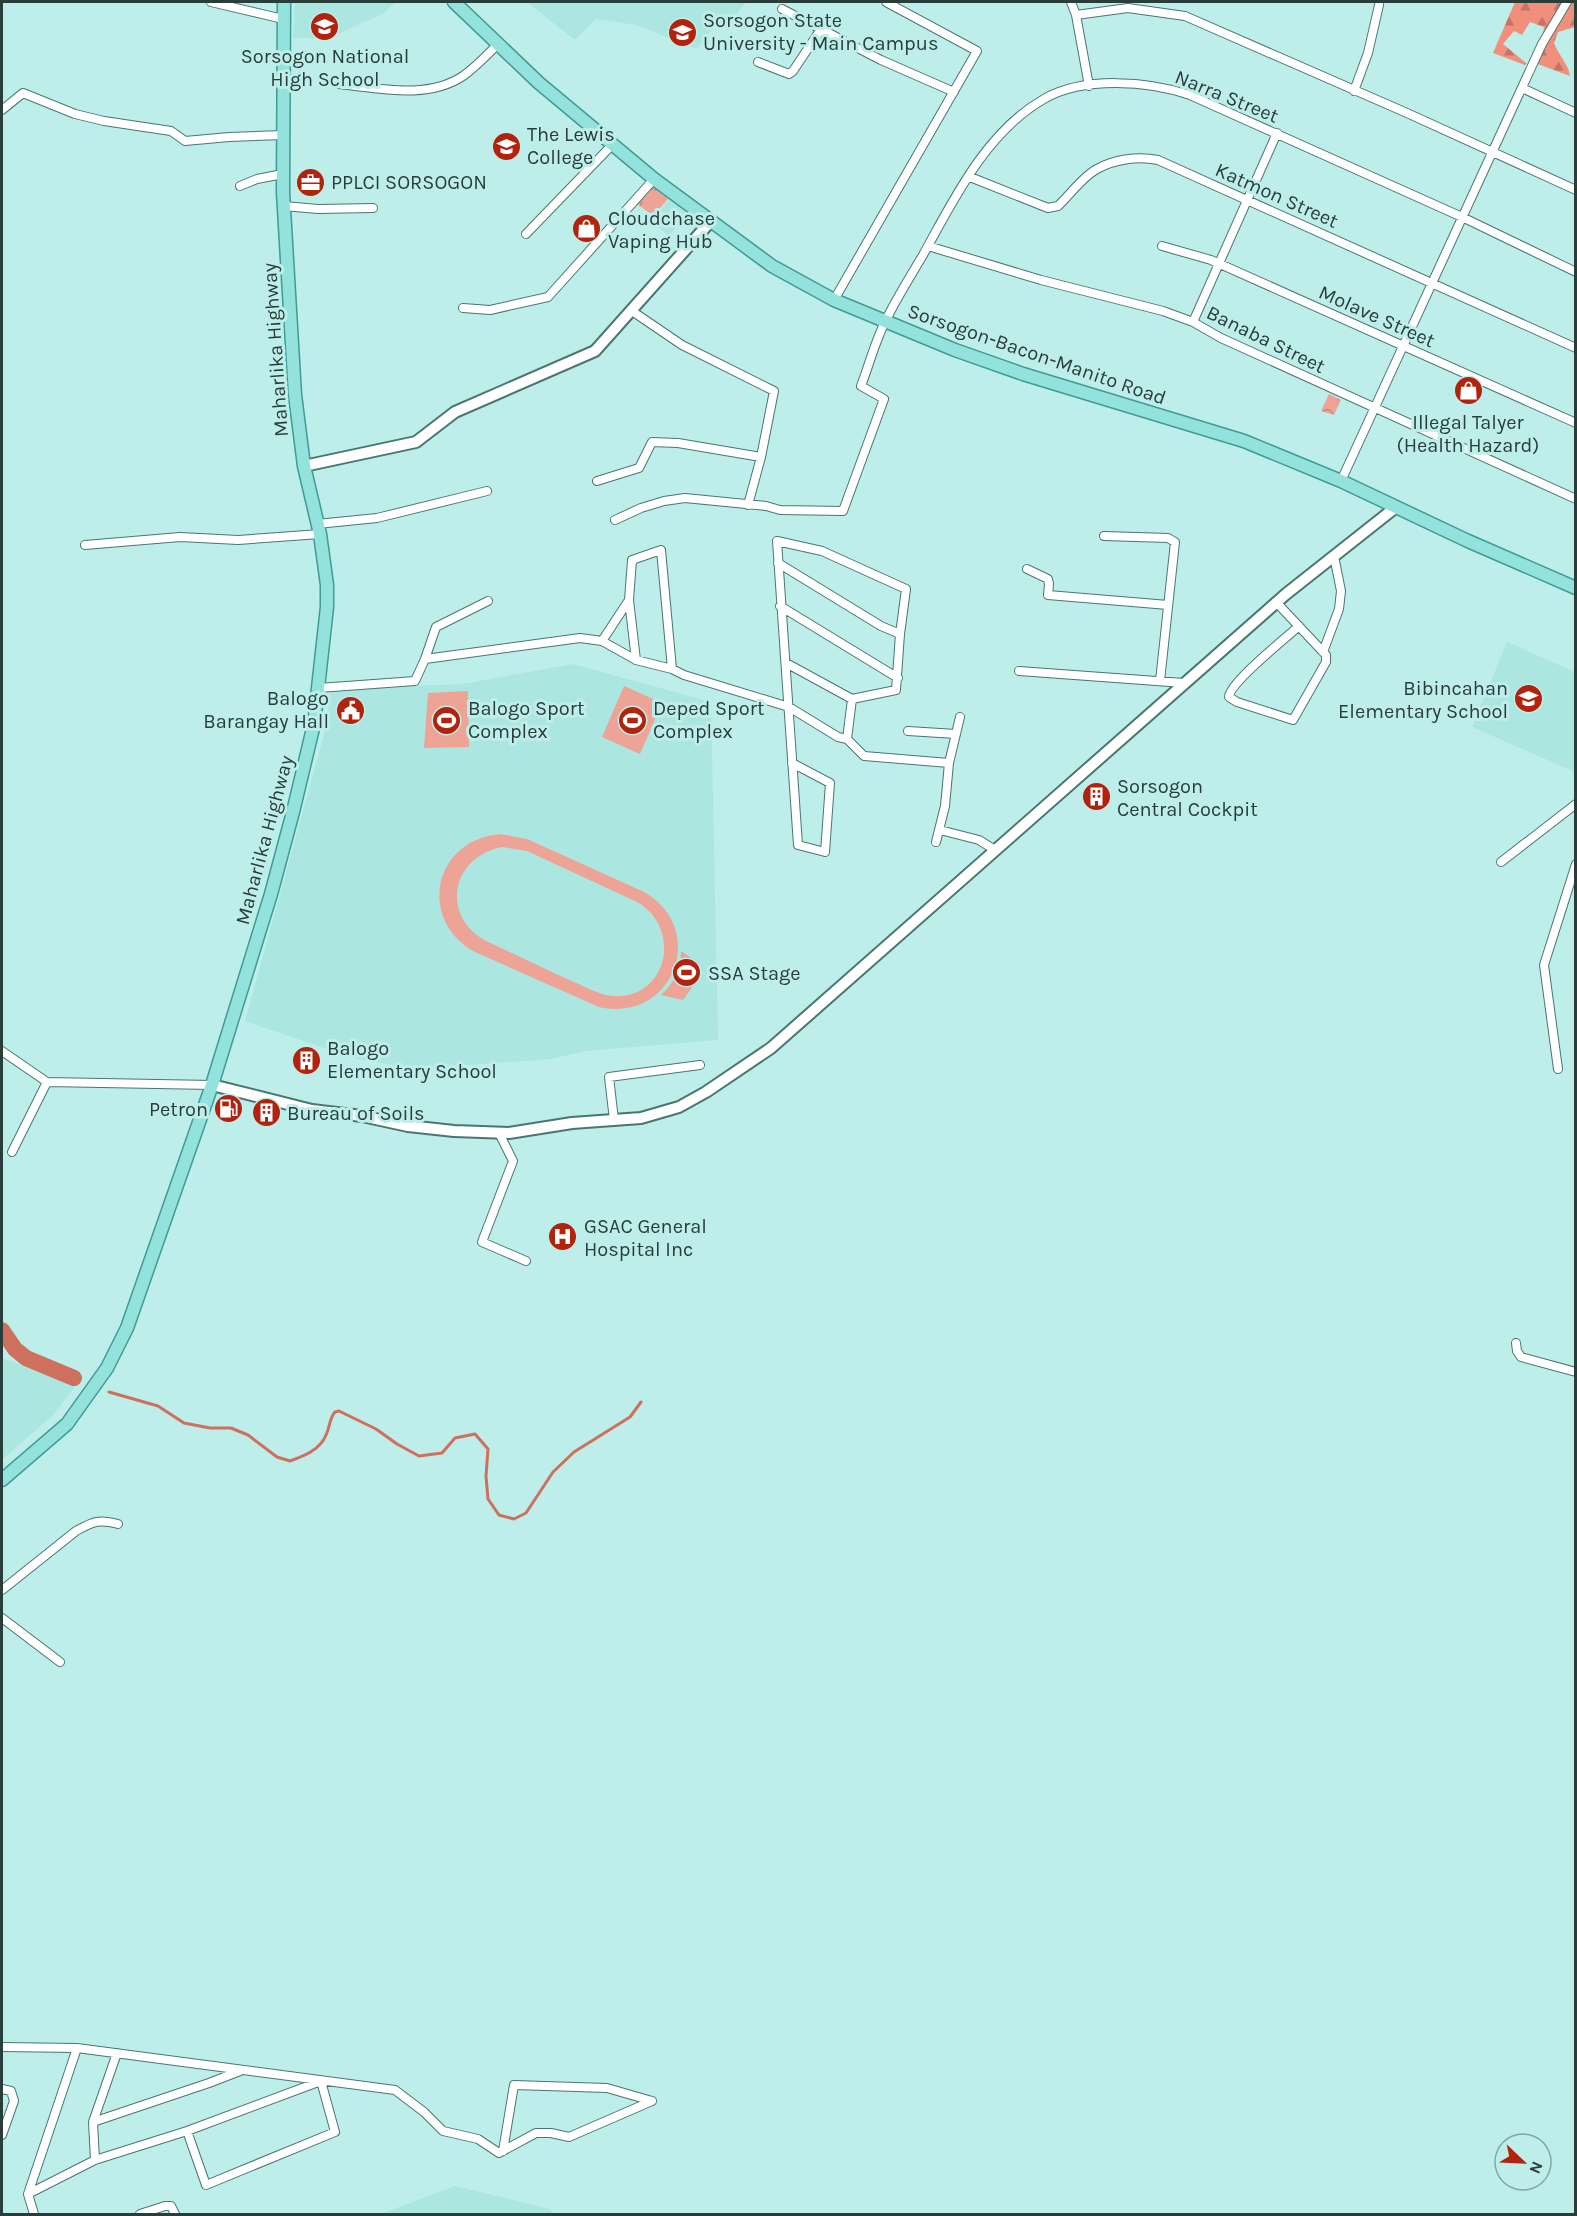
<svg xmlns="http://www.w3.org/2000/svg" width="1577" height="2216" font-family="Karla,sans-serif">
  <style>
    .built { fill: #abe6e0 }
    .grass { fill: url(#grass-tufts) }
    .forest { fill: url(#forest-firs) }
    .park { fill: url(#park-crowns) }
    .pitch { fill: #eda496; fill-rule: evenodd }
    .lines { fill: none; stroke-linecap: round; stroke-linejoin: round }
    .stream { stroke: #cf705e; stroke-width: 3 }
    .river { stroke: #cf705e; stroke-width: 16 }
    .street-casing { stroke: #497672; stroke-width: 10 }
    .secondary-casing { stroke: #497672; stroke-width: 14 }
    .primary-casing { stroke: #3f9b95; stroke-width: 15 }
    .street { stroke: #fff; stroke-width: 8 }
    .secondary { stroke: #fff; stroke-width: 10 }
    .primary { stroke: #93e2dc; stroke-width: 12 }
    .labels { text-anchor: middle; stroke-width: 6; stroke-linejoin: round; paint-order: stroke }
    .poi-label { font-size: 20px; fill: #293d3b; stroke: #beeeea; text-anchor: start }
    .street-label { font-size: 20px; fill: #293d3b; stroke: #beeeea }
  </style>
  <defs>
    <pattern id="grass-tufts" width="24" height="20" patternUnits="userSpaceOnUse" patternTransform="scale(1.5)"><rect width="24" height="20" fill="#eda496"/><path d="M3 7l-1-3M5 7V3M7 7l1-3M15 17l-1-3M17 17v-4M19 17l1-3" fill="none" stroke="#c0877c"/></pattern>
    <pattern id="forest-firs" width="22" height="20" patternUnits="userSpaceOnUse" patternTransform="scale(1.5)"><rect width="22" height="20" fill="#f18f7c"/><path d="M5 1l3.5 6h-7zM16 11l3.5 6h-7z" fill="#c37667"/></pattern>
    <pattern id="park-crowns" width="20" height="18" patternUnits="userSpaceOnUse" patternTransform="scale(1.5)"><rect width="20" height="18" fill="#eda496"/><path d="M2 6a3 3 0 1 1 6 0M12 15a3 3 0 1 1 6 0" fill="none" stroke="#c0877c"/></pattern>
  </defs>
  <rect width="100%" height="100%" fill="#beeeea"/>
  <path class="built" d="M295 2H396L382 14 329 38H293Z
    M527 2H746L732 20 723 14 697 49 637 25 596 19 575 40Z
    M670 199 687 214 669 236 651 221Z
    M1507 642 1575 672V772L1472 727Z
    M573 664 711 702 718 1040 586 1051 551 1059 414 1069 353 1058 245 1021 325 731 331 689 463 684Z
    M2 1358 76 1385 54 1414 2 1460Z
    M455 2186 550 2209 553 2214H381Z"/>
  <path class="grass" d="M651 185 668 199 653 216 636 203Z"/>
  <path class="forest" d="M1515 2H1575V27L1558 32 1554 43C1558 54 1569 65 1570 76L1535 63 1547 37 1543 35 1544 27 1530 22 1522 35 1514 31 1503 44 1526 63 1525 65 1493 53Z"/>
  <path class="park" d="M1329 394 1341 400 1334 415 1321 411Z"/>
  <path class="pitch" d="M624 686 662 703 640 754 602 737Z
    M468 691 469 747 424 748 428 693Z
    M500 834 527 839 642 891C710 927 674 1024 599 1007L475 952C417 920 433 840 500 834ZM502 847 527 851 637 902C683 928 668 1000 612 996 596 994 580 984 565 978 539 966 512 953 486 941 440 916 451 857 502 847Z
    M681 951 699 963 693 986 683 1000 661 995C674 983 681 969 681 951Z"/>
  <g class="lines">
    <path class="stream" d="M109 1392 158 1406 184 1423 210 1428H231L248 1435 277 1457 290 1461C304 1456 320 1450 326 1435 330 1427 329 1419 335 1412L339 1411 376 1429 397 1444 419 1456 442 1453 455 1438 475 1434 488 1449 486 1476 488 1499 499 1515 514 1519 526 1513 553 1472 574 1452 630 1417 641 1402"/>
    <path class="river" d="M2 1330 15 1349 26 1358 74 1378"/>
    <defs>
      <path id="street" d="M211 2 283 19
        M1071 2 1076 15
        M782 9 881 60 954 92
        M758 62 789 74 793 71 821 29
        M339 84C379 88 427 100 463 76 476 67 487 55 498 44
        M1089 86 1076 15 1128 8 1185 16 1407 113 1576 190
        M1522 88 1576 113
        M1354 91 1368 53 1379 5
        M2 110 23 93 75 114 104 121 171 131 185 141 229 137 284 135
        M970 177 1048 208 1058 206C1071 194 1082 177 1097 169 1115 159 1138 156 1158 160L1576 348
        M240 186 257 179 283 174
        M284 206 318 209 373 208
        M526 234 613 144
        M928 246 1041 280 1163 311 1193 322 1221 338 1576 499
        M1162 246 1211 260 1576 423
        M834 300 977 51 886 2
        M463 308 490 310 548 297 654 179
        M1193 322 1277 133
        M597 481 639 468 652 442 678 443 761 457 774 391 682 345 632 311
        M1341 481 1542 44 1567 2
        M748 505 761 457
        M615 520 641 508 664 501 685 498 766 506 780 510 843 511 884 399 861 386C869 365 875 342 885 322 896 299 910 277 923 255 954 199 986 132 1044 99 1084 76 1148 81 1190 95L1462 217 1576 272
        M317 524 377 518 487 491
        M1104 536 1168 538 1175 542 1160 681
        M85 545 180 537 238 540 320 534
        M778 563 881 626 900 634
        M1027 569 1048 579 1049 584 1048 595 1168 605
        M629 600 636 660
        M1276 602 1326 655V662L1293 720 1237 702 1229 697C1229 683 1286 638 1299 626
        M780 606 898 678
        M602 641 629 600 632 560 661 550 672 669
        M1323 652 1339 609 1341 591 1334 556
        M425 659 580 638 602 641 636 660 672 669 684 675 789 707 838 737 847 739 864 756 949 763
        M786 663 852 699
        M1019 671 1184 683
        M319 688 415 681 425 659 436 627 488 601
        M908 731 956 734
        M792 763 830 783 825 852 798 845 777 541 822 551 906 589 900 634 896 690 852 699 847 739
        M940 830 979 840 995 850
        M936 842 945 806 949 763 960 717
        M1501 862 1576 804
        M2 1051 47 1082 212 1085
        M1558 1069 1544 965 1576 864
        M614 1120 609 1077 700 1065
        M499 1133 513 1161 482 1242 526 1261
        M12 1152 47 1082
        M1516 1343 1517 1351 1521 1357 1576 1372
        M2 1590 76 1531C94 1521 99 1519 118 1524
        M2 1618 60 1662
        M2 2047 77 2048 395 2090 424 2112 443 2131 478 2139 499 2153 536 2133H551L569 2137 652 2101
        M2 2089 11 2091 14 2101 2 2135
        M93 2122 209 2083 240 2071
        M503 2151 514 2085 607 2088 652 2101
        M95 2160 93 2122 117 2053
        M28 2194 95 2160 187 2131 321 2081 335 2132 206 2185 187 2131
        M34 2214 28 2194 77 2048
        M140 2214 165 2206H171L175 2214"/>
      <path id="secondary" d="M304 466 416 442 455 412 595 351 710 222
        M212 1085 312 1110 362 1116 408 1126 454 1131 509 1133 572 1123 641 1118 679 1107 706 1092 771 1048 1286 594 1396 507"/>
      <path id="primary" d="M454 2 539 83 654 179 772 266 834 300 955 350 1023 374 1244 441 1341 481 1468 541 1576 588
        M2 1480 67 1424 107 1368 127 1328 212 1085 271 894 293 812 314 724 327 607V585L320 534 304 466 295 395 283 192 284 2"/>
    </defs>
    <use href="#street" class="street-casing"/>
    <use href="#secondary" class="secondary-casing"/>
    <use href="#primary" class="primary-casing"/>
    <use href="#street" class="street"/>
    <use href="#secondary" class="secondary"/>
    <use href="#primary" class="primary"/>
  </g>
  <defs>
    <symbol id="school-disc" viewBox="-11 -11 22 22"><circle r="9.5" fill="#b1230c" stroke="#beeeea"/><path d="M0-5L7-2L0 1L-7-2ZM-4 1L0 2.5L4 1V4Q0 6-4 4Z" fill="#fff"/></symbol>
    <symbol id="university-disc" viewBox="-11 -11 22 22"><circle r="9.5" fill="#b1230c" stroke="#beeeea"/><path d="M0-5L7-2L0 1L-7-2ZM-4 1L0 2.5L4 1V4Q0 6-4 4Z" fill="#fff"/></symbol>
    <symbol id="office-disc" viewBox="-11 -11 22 22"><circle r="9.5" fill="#b1230c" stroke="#beeeea"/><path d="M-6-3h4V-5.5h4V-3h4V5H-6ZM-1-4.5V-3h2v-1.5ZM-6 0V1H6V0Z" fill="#fff"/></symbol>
    <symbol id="shop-disc" viewBox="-11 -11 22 22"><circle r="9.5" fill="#b1230c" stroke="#beeeea"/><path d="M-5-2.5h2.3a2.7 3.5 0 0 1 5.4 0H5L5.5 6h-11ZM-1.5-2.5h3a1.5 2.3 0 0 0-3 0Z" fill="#fff"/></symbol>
    <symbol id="civic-disc" viewBox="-11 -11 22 22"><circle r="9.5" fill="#b1230c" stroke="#beeeea"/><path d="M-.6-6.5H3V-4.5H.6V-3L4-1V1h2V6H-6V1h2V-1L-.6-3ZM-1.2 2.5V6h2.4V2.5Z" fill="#fff"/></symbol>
    <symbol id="stadium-disc" viewBox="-11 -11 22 22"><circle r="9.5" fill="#b1230c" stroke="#beeeea"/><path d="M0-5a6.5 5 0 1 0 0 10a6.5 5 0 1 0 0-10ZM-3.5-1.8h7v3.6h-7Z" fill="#fff"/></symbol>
    <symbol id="building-disc" viewBox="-11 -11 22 22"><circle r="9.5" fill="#b1230c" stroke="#beeeea"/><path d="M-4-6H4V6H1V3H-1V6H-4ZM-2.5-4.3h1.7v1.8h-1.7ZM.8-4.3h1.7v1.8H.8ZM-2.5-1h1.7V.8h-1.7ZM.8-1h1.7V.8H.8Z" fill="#fff"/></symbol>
    <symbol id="fuel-disc" viewBox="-11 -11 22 22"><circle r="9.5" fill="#b1230c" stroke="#beeeea"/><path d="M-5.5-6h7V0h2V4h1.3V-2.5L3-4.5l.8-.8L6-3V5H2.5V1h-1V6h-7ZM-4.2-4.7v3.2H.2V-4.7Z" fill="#fff"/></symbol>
    <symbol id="hospital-disc" viewBox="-11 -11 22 22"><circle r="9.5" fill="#b1230c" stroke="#beeeea"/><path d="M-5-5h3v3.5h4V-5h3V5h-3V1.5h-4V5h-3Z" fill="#fff"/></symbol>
  </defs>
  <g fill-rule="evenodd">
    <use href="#school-disc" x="308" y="10" width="33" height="33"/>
    <use href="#university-disc" x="666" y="16" width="33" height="33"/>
    <use href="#university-disc" x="490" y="130" width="33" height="33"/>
    <use href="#office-disc" x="294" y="166" width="33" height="33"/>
    <use href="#shop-disc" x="570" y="212" width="33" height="33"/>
    <use href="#shop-disc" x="1452" y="374" width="33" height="33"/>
    <use href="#school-disc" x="1512" y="682" width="33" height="33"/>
    <use href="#civic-disc" x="334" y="694" width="33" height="33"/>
    <use href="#stadium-disc" x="430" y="704" width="33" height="33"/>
    <use href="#stadium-disc" x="616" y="704" width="33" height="33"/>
    <use href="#building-disc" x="1080" y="780" width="33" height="33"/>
    <use href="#stadium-disc" x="670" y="956" width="33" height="33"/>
    <use href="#building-disc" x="290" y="1044" width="33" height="33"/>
    <use href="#fuel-disc" x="212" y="1092" width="33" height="33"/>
    <use href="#building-disc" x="250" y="1096" width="33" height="33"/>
    <use href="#hospital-disc" x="546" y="1220" width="33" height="33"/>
  </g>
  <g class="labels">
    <g class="poi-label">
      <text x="703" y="27">Sorsogon State<tspan x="703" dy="23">University - Main Campus</tspan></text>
      <text x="325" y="63" text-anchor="middle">Sorsogon National<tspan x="325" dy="23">High School</tspan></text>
      <text x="527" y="141">The Lewis<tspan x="527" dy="23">College</tspan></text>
      <text x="331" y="189">PPLCI SORSOGON</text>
      <text x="608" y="225">Cloudchase<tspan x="608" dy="23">Vaping Hub</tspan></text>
      <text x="1468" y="429" text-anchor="middle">Illegal Talyer<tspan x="1468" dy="23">(Health Hazard)</tspan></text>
      <text x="1508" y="695" text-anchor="end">Bibincahan<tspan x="1508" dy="23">Elementary School</tspan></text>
      <text x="329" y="705" text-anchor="end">Balogo<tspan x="329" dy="23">Barangay Hall</tspan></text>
      <text x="468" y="715">Balogo Sport<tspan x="468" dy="23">Complex</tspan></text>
      <text x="653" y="715">Deped Sport<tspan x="653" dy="23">Complex</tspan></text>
      <text x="1117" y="793">Sorsogon<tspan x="1117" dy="23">Central Cockpit</tspan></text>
      <text x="708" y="980">SSA Stage</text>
      <text x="327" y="1055">Balogo<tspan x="327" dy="23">Elementary School</tspan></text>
      <text x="208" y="1116" text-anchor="end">Petron</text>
      <text x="287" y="1120">Bureau of Soils</text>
      <text x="584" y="1233">GSAC General<tspan x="584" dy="23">Hospital Inc</tspan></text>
    </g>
    <g class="street-label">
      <text transform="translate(1227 96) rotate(22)" y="7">Narra Street</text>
      <text transform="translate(1277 195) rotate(24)" y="7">Katmon Street</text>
      <text transform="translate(1377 316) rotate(24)" y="7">Molave Street</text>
      <text transform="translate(1266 339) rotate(26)" y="7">Banaba Street</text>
      <text transform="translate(275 350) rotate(-94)" y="7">Maharlika Highway</text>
      <text transform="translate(1037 354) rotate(19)" y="7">Sorsogon-Bacon-Manito Road</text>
      <text transform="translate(264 840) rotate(-75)" y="7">Maharlika Highway</text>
    </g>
  </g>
  <rect width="1577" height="2216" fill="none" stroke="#293d3b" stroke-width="6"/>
  <g transform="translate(1523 2162) rotate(113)"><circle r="28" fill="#beeeea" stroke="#82a7a4" stroke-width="1.5"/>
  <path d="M0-4.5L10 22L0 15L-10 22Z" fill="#b1230c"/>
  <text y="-9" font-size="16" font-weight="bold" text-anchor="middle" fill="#293d3b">N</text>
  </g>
</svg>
